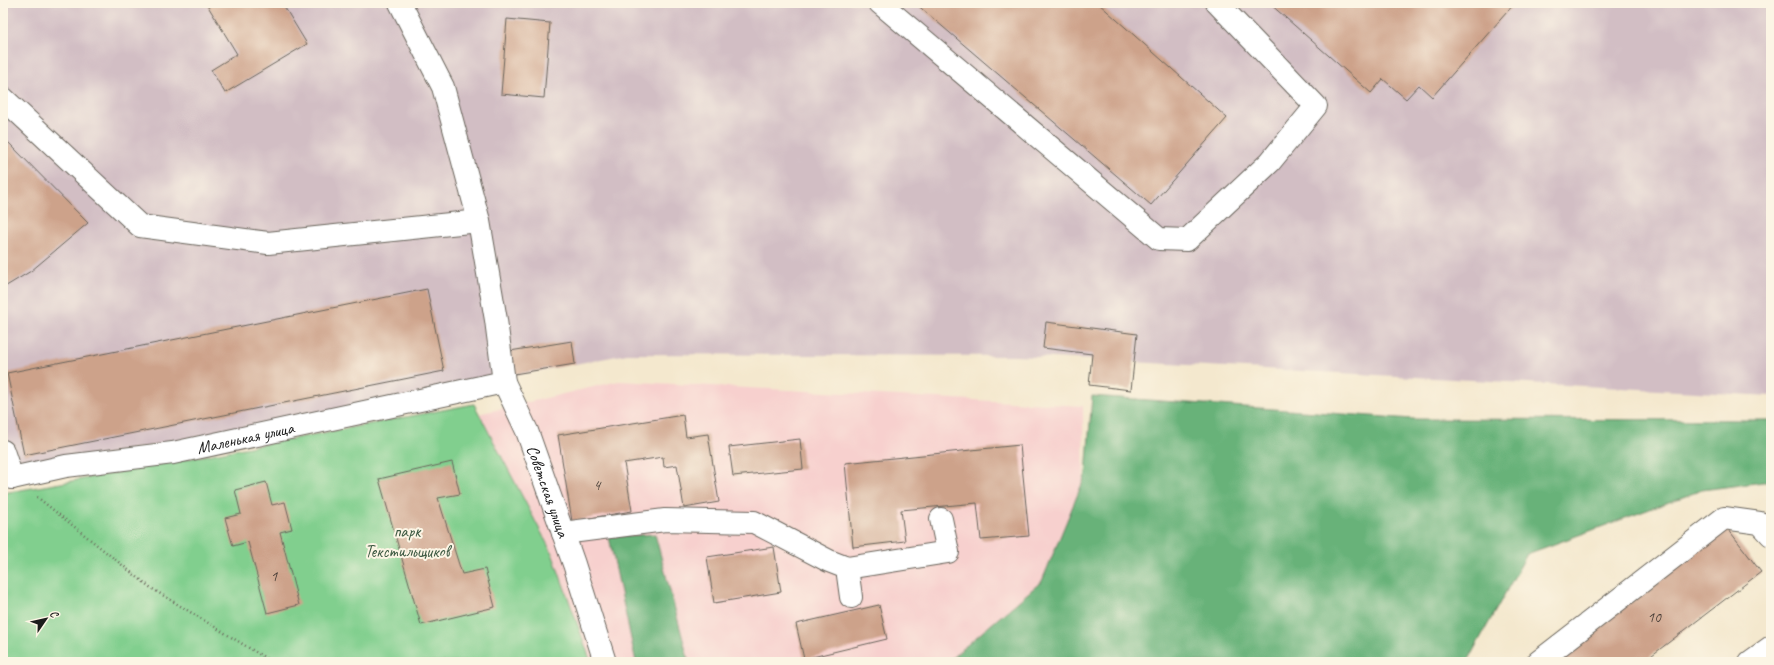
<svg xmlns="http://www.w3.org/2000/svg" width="1774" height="665" font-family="Caveat,sans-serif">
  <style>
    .built { fill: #f7d0ce }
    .industrial { fill: #d2bec4 }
    .green { fill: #81cf8e; stroke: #4e7655 }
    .forest { fill: #68b279; stroke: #42674a }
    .building { fill: #cda28a }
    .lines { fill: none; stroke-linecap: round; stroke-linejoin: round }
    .minor-casing { stroke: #68635a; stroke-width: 24 }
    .path { stroke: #68635a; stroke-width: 2.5; stroke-dasharray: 1 3; stroke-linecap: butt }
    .minor { stroke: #fff; stroke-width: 22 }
    .labels { text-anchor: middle; stroke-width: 4; stroke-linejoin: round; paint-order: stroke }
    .number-label { font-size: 15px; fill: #483e38 }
    .street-label { font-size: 17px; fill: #1c1c1c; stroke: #fcf5e5 }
    .park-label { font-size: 17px; fill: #3f5b44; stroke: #fcf5e5 }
  </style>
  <rect width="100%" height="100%" fill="#fcf5e5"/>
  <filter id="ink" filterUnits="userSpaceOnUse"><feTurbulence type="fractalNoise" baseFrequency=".025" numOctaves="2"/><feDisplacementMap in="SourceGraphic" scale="8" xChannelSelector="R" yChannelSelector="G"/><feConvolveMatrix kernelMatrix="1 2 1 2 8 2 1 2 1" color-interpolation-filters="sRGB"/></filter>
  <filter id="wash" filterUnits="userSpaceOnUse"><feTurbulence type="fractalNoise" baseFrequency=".012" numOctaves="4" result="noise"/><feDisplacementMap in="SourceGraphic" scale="16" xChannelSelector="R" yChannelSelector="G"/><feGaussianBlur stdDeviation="0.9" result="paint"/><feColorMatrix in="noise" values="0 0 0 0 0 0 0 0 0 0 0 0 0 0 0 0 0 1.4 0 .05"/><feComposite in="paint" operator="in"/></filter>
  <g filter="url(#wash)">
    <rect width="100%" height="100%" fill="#f4e8ce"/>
    <path class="built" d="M619 381 1083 406 1085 639 1004 662H425L333 448Z"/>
    <path class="industrial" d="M3 3H1771V396L1017 356 627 354 16 472 3 433Z"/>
    <path class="green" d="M474 404 552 553 591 662H3V493L67 482Z"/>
    <path class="forest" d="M1092 396 1413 419 1771 420V481L1702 490 1527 554 1467 662H947L1042 581 1086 474Z
      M655 534 689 662H636L609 537Z"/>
    <g id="blocks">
      <path class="building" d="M206 3H282L307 44 225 93 211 70 237 54Z
        M915 3H1098L1227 118 1151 205Z
        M1269 3H1515L1432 97 1419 85 1406 99 1383 79 1371 93Z
        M507 19 550 23 544 98 501 94Z
        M3 137 88 223 31 271 3 288Z
        M427 289 444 371 24 455 7 373Z
        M1046 322 1137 334 1131 390 1089 385 1092 354 1043 348Z
        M572 341 575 364 514 374 510 351Z
        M683 415 686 437 708 434 719 502 684 508 677 465 664 467 663 457 624 463 632 511 572 521 558 435Z
        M800 439 803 469 733 476 729 447Z
        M1020 445 1029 536 981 540 977 503 901 510 905 541 853 547 845 463Z
        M452 462 460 494 438 498 462 574 485 569 495 607 421 625 379 479Z
        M266 482 272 505 285 502 292 529 280 532 299 605 267 613 248 542 233 546 225 518 241 514 235 490Z
        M1725 525 1761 572 1643 662H1547Z
        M774 547 781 592 714 603 707 557Z
        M879 605 887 639 804 659 796 624Z"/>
    </g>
  </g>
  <g filter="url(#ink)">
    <use href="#blocks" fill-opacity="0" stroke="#68635a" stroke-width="1"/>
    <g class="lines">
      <defs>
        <g id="minor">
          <path id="s1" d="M400 3 443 87 479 221 496 320 504 382 527 431 574 564 605 662"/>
          <path d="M880 3 1159 239 1187 240 1270 162 1316 106 1217 3"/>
          <path d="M3 98 140 226 268 243 479 221"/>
          <path d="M3 451 12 478"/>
          <path id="s2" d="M12 478 66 466 173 453 504 382"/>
          <path d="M563 533 665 520 754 522 829 561 847 568 948 552 941 519"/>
          <path d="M847 568 851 597"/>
          <path d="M1538 662 1724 518 1760 523 1771 535"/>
          <path d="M1750 662 1771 647"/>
        </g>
      </defs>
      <use href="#minor" class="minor-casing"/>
      <path class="path" d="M37 497 151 588 272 662"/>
      <use href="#minor" class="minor"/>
    </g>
  </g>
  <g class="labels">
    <g class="number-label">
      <text x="597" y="490">4</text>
      <text x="274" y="581">1</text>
      <text x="1654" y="622">10</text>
    </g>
    <g class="street-label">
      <text dy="6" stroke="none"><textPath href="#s2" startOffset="237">Маленькая улица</textPath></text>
      <text dy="6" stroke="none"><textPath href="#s1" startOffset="514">Советская улица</textPath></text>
    </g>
    <g class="park-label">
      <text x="407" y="537">парк<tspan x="407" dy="20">Текстильщиков</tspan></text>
    </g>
  </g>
  <rect width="1774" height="665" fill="none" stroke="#fcf5e5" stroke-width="16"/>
  <g transform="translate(46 619) rotate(56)" stroke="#fcf5e5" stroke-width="3" paint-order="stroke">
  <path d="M0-3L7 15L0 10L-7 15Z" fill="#1c1c1c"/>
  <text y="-6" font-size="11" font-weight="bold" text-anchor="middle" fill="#1c1c1c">С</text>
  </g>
</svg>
